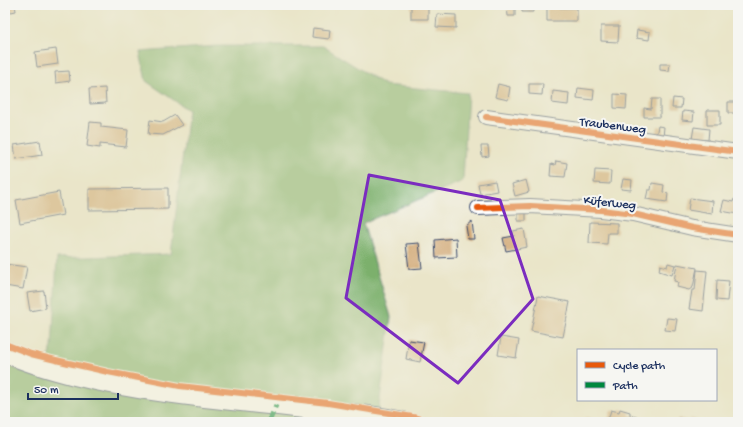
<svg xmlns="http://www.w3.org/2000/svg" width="743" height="427" font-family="'Gochi Hand',sans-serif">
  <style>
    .forest { fill: #7cb06c; stroke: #4c7065 }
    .building { fill: #cfa36c }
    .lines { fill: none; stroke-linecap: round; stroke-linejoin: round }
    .minor-casing { stroke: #3a4a6e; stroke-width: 16 }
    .secondary-casing { stroke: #3a4a6e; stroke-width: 22 }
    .minor { stroke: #fff; stroke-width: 14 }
    .secondary { stroke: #fff; stroke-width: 20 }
    .quiet { stroke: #00873e; stroke-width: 5; stroke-dasharray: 10 5; stroke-linecap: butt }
    .cycleway-casing { stroke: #f6f6f2; stroke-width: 8 }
    .cycleway { stroke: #e8590c; stroke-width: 6 }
    .marked { fill: none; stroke: #7b2cbf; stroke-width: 3; stroke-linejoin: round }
    .labels { text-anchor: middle; stroke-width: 4; stroke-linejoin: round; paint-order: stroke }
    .street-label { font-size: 13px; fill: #1b2f5e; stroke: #f6f6f2 }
  </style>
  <rect width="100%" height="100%" fill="#f6f6f2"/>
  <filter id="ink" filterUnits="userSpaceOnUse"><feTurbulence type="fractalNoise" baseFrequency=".025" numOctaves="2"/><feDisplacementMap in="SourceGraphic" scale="8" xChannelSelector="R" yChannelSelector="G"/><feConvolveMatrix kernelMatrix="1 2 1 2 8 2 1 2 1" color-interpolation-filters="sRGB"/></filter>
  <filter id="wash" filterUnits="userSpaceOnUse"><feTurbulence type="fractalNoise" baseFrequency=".012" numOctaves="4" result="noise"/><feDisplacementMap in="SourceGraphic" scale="16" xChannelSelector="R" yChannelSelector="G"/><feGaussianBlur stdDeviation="0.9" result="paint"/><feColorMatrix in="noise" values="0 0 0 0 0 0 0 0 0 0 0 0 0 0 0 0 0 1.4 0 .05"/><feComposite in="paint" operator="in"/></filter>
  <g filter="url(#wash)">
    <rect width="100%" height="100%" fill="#eae5c9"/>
    <path class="forest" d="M216 46H323L385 85 468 93 463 181 363 223 391 317 377 422H5V365L40 377 52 347 57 258 171 254 188 110 146 81 140 52Z"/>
    <g id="blocks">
      <path class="building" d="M5 5H15L16 11 6 13Z
        M411 5H428V19H411Z
        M522 5H533V12H522Z
        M547 5H560V8H577V21H547Z
        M507 6H515V16H508Z
        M437 14 456 15V28L436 27Z
        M601 26H619L618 42 601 41Z
        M313 28 330 30 329 39 312 37Z
        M637 30 650 32 649 40 636 38Z
        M5 49H7L9 63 5 64Z
        M56 49 58 64 37 67 35 52Z
        M660 64H670L669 71 660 70Z
        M69 71 70 81 56 83 55 72Z
        M498 84 510 87 508 100 495 97Z
        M529 84H543L542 95 529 94Z
        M105 88 106 103 90 104 89 89Z
        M578 88 594 90 593 100 577 98Z
        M553 91 569 93 568 105 552 103Z
        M614 94 627 95 626 109 614 108Z
        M673 98 682 99 681 108H672Z
        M652 99H660V117H644V108L651 109Z
        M728 102H738V113H728Z
        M707 110H720V125H707Z
        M683 111 694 112 693 121 682 120Z
        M175 115 182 125 163 135 148 134 150 120 163 122Z
        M90 122 101 123V127L128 130 126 147 100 144V148L87 146Z
        M658 126 664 127 663 137 656 136Z
        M694 127 709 129 708 140 692 139Z
        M40 141 42 155 16 159 14 145Z
        M481 146H488L489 156 482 157Z
        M556 161 567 163 565 177 550 176 551 164 555 165Z
        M595 170 611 171 610 184 594 183Z
        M623 179 632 180 631 190 621 189Z
        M526 180 529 192 515 196 512 184Z
        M495 181 497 191 480 194 478 184Z
        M652 183 664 185 663 192 668 193 667 202 646 199 648 190H651Z
        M168 188V209L89 210V189Z
        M59 192 63 215 20 223 16 200Z
        M690 198 713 201 712 214 688 210Z
        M734 199H738V214L721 211 724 200 733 202Z
        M518 211H526V221H518Z
        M472 221 474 239H468L466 226Z
        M590 222 617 223V233H608L607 244 589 243Z
        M524 229 527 247 506 251 503 238 514 236 513 231Z
        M456 238 457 257 436 258 435 240Z
        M419 243 422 268 409 269 406 244Z
        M668 263 675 265 672 275 659 271 660 265 667 267Z
        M5 264 27 267 23 289 5 286Z
        M677 264 697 268 693 287 689 290 677 287 678 282 674 281Z
        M697 270 707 271 703 311 689 309 692 290H695Z
        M717 280 729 281 727 301 716 300Z
        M44 291 46 308 30 311 27 293Z
        M538 296 570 302 563 337 531 331Z
        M667 318 677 319 675 331 665 330Z
        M501 337 519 340 516 358 498 355Z
        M409 340 424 342 420 362 406 359Z
        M620 409 630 412V415L643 419 642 422H617L608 420 611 410 619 412Z
        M586 417 603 422H584Z
        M678 418 690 421V418L703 422H677Z"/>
    </g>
  </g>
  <g filter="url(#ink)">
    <use href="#blocks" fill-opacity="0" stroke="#3a4a6e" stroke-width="1"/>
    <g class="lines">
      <defs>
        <path id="minor" d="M486 117 738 152
          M478 208 530 206 601 210 633 214 692 228 738 235"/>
        <path id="secondary" d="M5 352C27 362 51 369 75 375 155 395 239 400 321 410 349 414 376 416 403 422"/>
      </defs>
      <use href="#minor" class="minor-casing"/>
      <use href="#secondary" class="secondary-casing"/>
      <use href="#minor" class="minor"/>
      <use href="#secondary" class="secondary"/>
      <path class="quiet" d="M269 422 276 405"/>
      <defs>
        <path id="cycleway" d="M486 117 738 152
          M478 208 530 206 601 210 633 214 692 228 738 235
          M5 344 31 354 60 361 108 372 180 386 328 403 413 417 431 422"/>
      </defs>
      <use href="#cycleway" class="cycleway-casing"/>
      <use href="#cycleway" class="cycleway"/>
    </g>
  </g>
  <path d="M0 0H743V427H0ZM369 175 500 200 533 299 458 383 346 298Z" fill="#eae5c9" fill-opacity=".55" fill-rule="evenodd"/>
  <path class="marked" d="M369 175 500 200 533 299 458 383 346 298Z"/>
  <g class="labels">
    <g class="street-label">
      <text transform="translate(613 124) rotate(7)" y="5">Traubenweg</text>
      <text transform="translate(610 201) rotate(6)" y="5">Küferweg</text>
    </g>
  </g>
  <rect width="743" height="427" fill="none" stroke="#f6f6f2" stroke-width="20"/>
  <rect x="577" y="349" width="140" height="52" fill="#f6f6f2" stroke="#9ea6b7"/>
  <rect x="585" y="362" width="20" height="6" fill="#e8590c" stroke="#9ea6b7"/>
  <text x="613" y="369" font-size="12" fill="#1b2f5e">Cycle path</text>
  <rect x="585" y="382" width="20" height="6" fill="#00873e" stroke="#9ea6b7"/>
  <text x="613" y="389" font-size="12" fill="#1b2f5e">Path</text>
  <path d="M28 393v6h90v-6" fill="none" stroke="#1b2f5e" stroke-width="2"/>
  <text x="34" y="393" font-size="12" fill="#1b2f5e" stroke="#f6f6f2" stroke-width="3" paint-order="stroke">50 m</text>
</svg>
